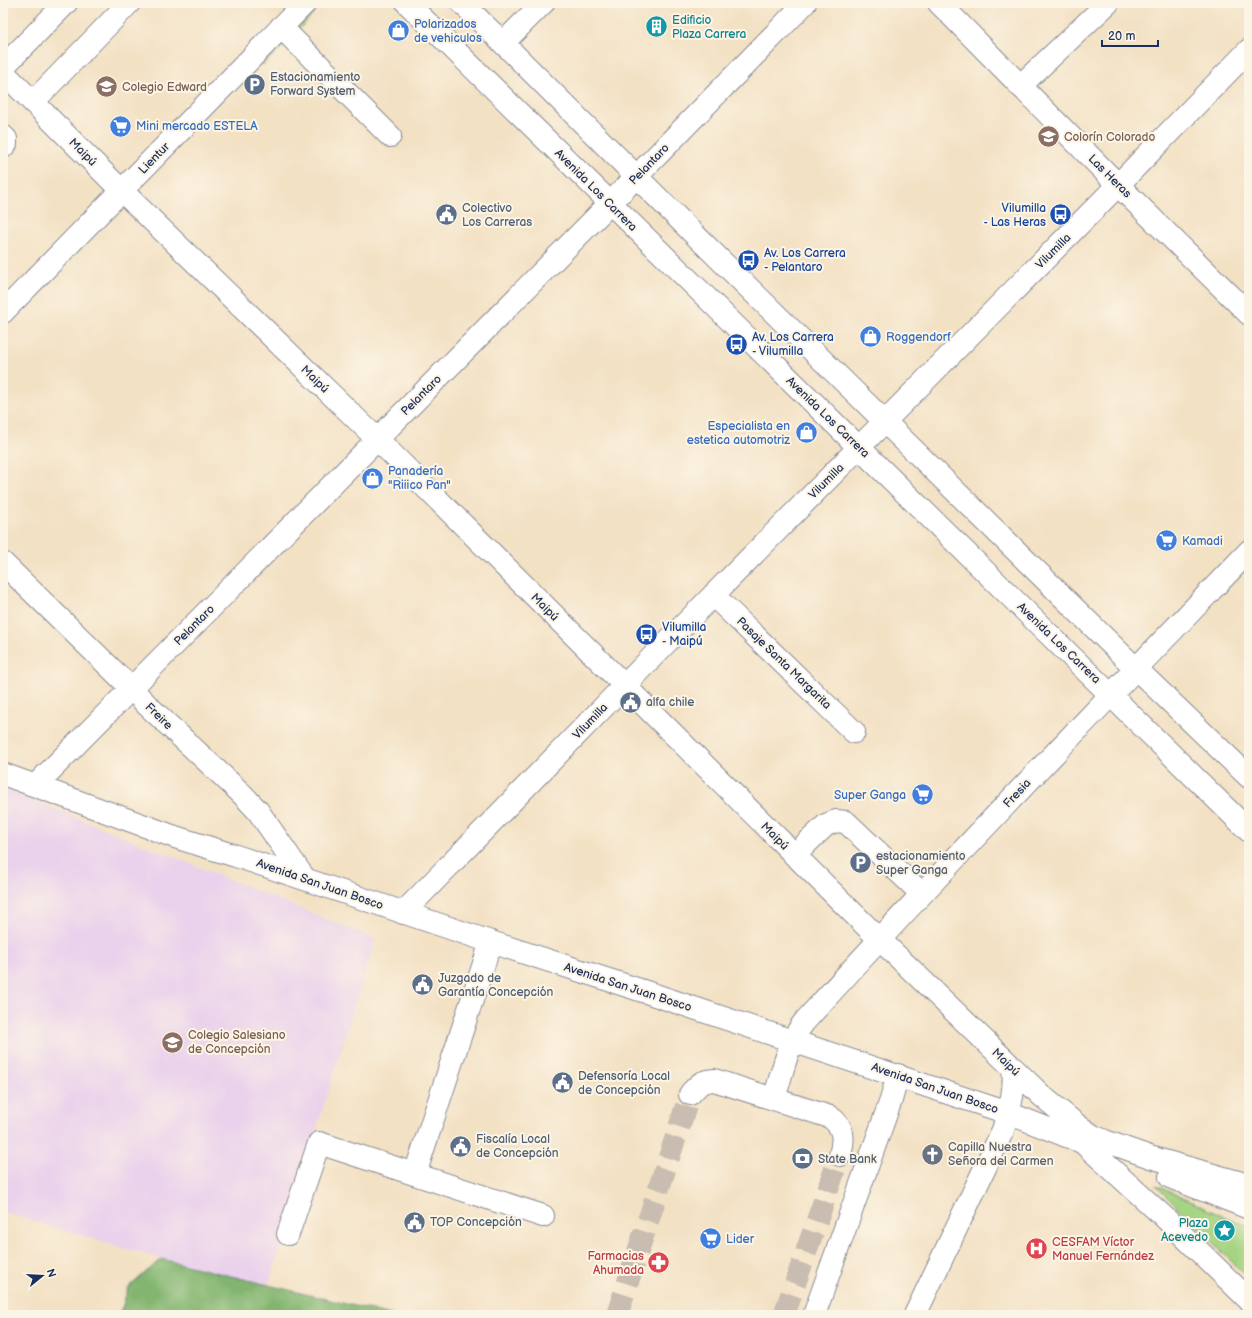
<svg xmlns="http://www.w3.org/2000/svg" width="1252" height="1318" font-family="'Balsamiq Sans',sans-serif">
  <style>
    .built { fill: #ead1ec }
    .green { fill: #a4d381; stroke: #608170 }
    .forest { fill: #83b56f; stroke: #4f7266 }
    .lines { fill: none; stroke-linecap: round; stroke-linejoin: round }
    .minor-tunnel { stroke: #c8bdb0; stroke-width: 22; stroke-dasharray: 22 11; stroke-linecap: butt }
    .minor-casing { stroke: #878891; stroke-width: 24 }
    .major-casing { stroke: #878891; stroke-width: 24 }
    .minor { stroke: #fff; stroke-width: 22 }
    .major { stroke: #fff; stroke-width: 22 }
    .labels { text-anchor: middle; stroke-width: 4; stroke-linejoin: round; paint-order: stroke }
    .culture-label { font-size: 12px; fill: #0d838f; stroke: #fcf5e5; text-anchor: start }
    .shop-label { font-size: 12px; fill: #366cbe; stroke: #fcf5e5; text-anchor: start }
    .service-label { font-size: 12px; fill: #4e5e75; stroke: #fcf5e5; text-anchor: start }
    .education-label { font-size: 12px; fill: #785e54; stroke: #fcf5e5; text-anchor: start }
    .street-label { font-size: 12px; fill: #1b2f5e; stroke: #fcf5e5 }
    .transit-label { font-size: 12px; fill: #164399; stroke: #fcf5e5; text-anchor: start }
    .worship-label { font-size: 12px; fill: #5b616d; stroke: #fcf5e5; text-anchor: start }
    .health-label { font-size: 12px; fill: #be3a42; stroke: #fcf5e5; text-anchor: start }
  </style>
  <rect width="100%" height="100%" fill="#fcf5e5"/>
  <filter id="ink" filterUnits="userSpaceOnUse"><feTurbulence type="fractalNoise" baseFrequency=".025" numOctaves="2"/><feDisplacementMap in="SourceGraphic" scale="8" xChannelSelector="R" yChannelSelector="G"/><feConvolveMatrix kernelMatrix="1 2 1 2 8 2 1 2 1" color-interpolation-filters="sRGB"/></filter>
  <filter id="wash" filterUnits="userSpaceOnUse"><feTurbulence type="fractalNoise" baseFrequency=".012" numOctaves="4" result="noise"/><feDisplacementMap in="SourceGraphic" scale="16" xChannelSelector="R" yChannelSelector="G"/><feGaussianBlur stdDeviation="0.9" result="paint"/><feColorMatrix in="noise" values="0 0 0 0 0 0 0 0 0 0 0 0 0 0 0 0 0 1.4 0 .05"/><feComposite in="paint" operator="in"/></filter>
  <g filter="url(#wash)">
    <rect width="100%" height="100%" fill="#f3e1c4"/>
    <path class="built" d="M6 789 375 939 265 1296 161 1259 3 1212V793Z"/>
    <path class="green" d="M308 5 314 13 299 29 290 22Z
      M277 37 284 45 263 65 255 57Z
      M1155 1185 1211 1211 1249 1226V1279Z"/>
    <path class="forest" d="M161 1259 392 1315H120L128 1288Z"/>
  </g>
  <g filter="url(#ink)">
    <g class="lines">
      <path class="minor-tunnel" d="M617 1315 690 1094
        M784 1315 840 1155"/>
      <defs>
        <path id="minor" d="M281 27 390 136
          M503 43 543 3
          M3 67 66 3
          M1020 86 1108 3
          M33 102 129 3
          M3 136 6 139V144L3 147
          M713 595 854 732
          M36 785 637 176 805 3
          M794 855 826 825 836 821 846 822 922 894
          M403 913 662 647 1118 185 1249 50
          M690 1094C699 1084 701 1081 714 1080L830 1117C845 1127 844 1140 840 1155
          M774 1099C782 1074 788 1041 805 1021 950 861 1100 706 1249 551
          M415 1174 491 942
          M288 1234 319 1143 543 1216
          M814 1315 891 1100 898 1075
          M915 1315 1003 1130 1008 1113"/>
        <path id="major" d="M407 3 1249 831
          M462 3 503 43 693 233 1123 656 1249 777
          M939 3 1118 185 1249 314
          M3 72 122 191 377 439 870 930 1042 1096 1077 1125 1093 1136 1105 1141 1150 1157 1249 1185
          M3 312 305 3
          M3 563 131 688 147 705 243 795 258 811 305 879
          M3 774 175 837 236 856 491 942 646 992 1008 1113 1092 1146
          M1008 1113C1013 1097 1015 1084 1013 1068
          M1082 1142 1163 1216 1249 1300
          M1170 1177 1249 1208"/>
      </defs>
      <use href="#minor" class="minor-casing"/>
      <use href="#major" class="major-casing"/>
      <use href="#minor" class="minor"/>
      <use href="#major" class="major"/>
    </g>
  </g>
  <defs>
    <symbol id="building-disc" viewBox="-11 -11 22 22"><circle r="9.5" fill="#0f9aa8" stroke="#fcf5e5"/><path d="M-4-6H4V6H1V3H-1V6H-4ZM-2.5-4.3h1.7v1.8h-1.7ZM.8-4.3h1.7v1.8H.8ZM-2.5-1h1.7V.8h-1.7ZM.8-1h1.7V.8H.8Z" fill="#fff"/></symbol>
    <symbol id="shop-disc" viewBox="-11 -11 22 22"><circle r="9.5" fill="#3f7fe0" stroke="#fcf5e5"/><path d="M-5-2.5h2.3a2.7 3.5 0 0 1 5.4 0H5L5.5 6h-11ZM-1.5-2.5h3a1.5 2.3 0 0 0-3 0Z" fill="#fff"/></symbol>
    <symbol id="parking-disc" viewBox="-11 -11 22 22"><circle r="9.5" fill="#5c6f8a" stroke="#fcf5e5"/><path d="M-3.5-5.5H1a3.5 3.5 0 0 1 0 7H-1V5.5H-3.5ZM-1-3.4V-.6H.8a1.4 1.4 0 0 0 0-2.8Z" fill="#fff"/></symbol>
    <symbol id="school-disc" viewBox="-11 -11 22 22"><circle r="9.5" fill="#8d6e63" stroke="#fcf5e5"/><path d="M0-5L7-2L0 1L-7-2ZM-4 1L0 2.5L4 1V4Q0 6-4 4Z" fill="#fff"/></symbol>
    <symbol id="supermarket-disc" viewBox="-11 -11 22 22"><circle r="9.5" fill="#3f7fe0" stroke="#fcf5e5"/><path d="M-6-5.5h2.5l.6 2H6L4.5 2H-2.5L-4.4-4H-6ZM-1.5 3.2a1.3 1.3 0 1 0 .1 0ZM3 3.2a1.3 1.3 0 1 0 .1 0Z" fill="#fff"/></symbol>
    <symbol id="civic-disc" viewBox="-11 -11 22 22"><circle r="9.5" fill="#5c6f8a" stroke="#fcf5e5"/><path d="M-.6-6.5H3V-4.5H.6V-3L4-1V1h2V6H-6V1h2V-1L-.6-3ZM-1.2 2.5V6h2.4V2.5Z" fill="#fff"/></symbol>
    <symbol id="bus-disc" viewBox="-11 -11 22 22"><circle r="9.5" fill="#1a4fb4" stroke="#fcf5e5"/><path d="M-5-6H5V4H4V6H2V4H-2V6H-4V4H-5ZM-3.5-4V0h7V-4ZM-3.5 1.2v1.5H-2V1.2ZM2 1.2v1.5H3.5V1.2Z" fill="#fff"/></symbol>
    <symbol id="church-disc" viewBox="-11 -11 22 22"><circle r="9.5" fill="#6b7280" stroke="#fcf5e5"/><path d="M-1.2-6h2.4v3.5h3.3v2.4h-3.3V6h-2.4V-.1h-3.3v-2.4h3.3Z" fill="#fff"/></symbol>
    <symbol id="bank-disc" viewBox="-11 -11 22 22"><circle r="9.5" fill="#5c6f8a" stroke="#fcf5e5"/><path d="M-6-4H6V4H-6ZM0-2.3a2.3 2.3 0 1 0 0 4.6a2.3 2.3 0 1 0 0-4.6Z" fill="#fff"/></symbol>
    <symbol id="sight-disc" viewBox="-11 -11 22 22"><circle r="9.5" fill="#0f9aa8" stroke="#fcf5e5"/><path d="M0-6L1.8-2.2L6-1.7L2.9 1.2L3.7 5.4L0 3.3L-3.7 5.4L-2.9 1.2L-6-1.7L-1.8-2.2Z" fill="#fff"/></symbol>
    <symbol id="hospital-disc" viewBox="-11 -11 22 22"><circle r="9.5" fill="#e0444e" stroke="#fcf5e5"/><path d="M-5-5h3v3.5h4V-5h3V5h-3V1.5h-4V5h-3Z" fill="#fff"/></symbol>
    <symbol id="pharmacy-disc" viewBox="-11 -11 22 22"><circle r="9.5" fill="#e0444e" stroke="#fcf5e5"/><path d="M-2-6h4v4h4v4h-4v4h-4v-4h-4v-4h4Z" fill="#fff"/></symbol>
  </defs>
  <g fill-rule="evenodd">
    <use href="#building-disc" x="644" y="14" width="25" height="25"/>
    <use href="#shop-disc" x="386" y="18" width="25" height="25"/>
    <use href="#parking-disc" x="242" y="72" width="25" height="25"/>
    <use href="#school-disc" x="94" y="74" width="25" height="25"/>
    <use href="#supermarket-disc" x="108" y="114" width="25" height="25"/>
    <use href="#school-disc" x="1036" y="124" width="25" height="25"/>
    <use href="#civic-disc" x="434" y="202" width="25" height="25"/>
    <use href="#bus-disc" x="1048" y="202" width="25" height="25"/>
    <use href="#bus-disc" x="736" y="248" width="25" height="25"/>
    <use href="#shop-disc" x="858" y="324" width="25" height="25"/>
    <use href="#bus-disc" x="724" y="332" width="25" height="25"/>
    <use href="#shop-disc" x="794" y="420" width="25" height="25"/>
    <use href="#shop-disc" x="360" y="466" width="25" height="25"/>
    <use href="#supermarket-disc" x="1154" y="528" width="25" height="25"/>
    <use href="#bus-disc" x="634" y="622" width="25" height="25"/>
    <use href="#civic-disc" x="618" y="690" width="25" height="25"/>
    <use href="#supermarket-disc" x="910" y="782" width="25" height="25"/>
    <use href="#parking-disc" x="848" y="850" width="25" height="25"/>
    <use href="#civic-disc" x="410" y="972" width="25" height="25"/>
    <use href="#school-disc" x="160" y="1030" width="25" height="25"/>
    <use href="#civic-disc" x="550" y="1070" width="25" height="25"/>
    <use href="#civic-disc" x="448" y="1134" width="25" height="25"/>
    <use href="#church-disc" x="920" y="1142" width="25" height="25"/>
    <use href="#bank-disc" x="790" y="1146" width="25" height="25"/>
    <use href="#civic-disc" x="402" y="1210" width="25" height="25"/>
    <use href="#sight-disc" x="1212" y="1218" width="25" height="25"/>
    <use href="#supermarket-disc" x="698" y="1226" width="25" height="25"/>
    <use href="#hospital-disc" x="1024" y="1236" width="25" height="25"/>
    <use href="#pharmacy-disc" x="646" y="1250" width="25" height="25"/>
  </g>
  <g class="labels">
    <g class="culture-label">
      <text x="672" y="24">Edificio<tspan x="672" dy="14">Plaza Carrera</tspan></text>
      <text x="1208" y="1227" text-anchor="end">Plaza<tspan x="1208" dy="14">Acevedo</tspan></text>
    </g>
    <g class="shop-label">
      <text x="414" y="28">Polarizados<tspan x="414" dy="14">de vehiculos</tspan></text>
      <text x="136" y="130">Mini mercado ESTELA</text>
      <text x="886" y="341">Roggendorf</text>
      <text x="790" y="430" text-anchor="end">Especialista en<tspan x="790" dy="14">estetica automotriz</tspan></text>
      <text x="388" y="475">Panadería<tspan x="388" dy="14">"Riiico Pan"</tspan></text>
      <text x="1182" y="545">Kamadi</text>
      <text x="906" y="799" text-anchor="end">Super Ganga</text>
      <text x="726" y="1243">Lider</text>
    </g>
    <g class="service-label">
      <text x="270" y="81">Estacionamiento<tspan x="270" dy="14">Forward System</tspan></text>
      <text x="462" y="212">Colectivo<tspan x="462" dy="14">Los Carreras</tspan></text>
      <text x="646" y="706">alfa chile</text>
      <text x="876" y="860">estacionamiento<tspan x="876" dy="14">Super Ganga</tspan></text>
      <text x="438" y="982">Juzgado de<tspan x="438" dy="14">Garantía Concepción</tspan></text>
      <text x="578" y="1080">Defensoría Local<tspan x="578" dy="14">de Concepción</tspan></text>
      <text x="476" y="1143">Fiscalía Local<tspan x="476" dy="14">de Concepción</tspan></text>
      <text x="818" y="1163">State Bank</text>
      <text x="430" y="1226">TOP Concepción</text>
    </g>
    <g class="education-label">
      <text x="122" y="91">Colegio Edward</text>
      <text x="1064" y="141">Colorín Colorado</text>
      <text x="188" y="1039">Colegio Salesiano<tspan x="188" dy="14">de Concepción</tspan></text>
    </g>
    <g class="street-label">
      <text transform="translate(83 152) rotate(45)" y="4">Maipú</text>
      <text transform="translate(154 158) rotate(-46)" y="4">Lientur</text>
      <text transform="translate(649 164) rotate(-46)" y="4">Pelantaro</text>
      <text transform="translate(1110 176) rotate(45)" y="4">Las Heras</text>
      <text transform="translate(596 190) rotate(45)" y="4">Avenida Los Carrera</text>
      <text transform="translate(1053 251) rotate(-45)" y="4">Vilumilla</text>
      <text transform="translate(315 379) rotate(44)" y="4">Maipú</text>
      <text transform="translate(421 395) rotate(-45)" y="4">Pelantaro</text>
      <text transform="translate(828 417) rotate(44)" y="4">Avenida Los Carrera</text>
      <text transform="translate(826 481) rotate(-45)" y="4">Vilumilla</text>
      <text transform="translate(545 607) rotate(45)" y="4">Maipú</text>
      <text transform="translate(194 625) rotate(-45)" y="4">Pelantaro</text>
      <text transform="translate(1059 643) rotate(44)" y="4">Avenida Los Carrera</text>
      <text transform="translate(784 663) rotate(44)" y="4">Pasaje Santa Margarita</text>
      <text transform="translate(159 716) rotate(44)" y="4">Freire</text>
      <text transform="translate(590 721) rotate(-46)" y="4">Vilumilla</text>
      <text transform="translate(1017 793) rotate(-47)" y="4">Fresia</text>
      <text transform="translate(775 836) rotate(45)" y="4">Maipú</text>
      <text transform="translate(320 884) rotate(19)" y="4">Avenida San Juan Bosco</text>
      <text transform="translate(628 987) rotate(18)" y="4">Avenida San Juan Bosco</text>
      <text transform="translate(1006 1062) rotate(44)" y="4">Maipú</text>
      <text transform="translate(935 1088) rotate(19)" y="4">Avenida San Juan Bosco</text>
    </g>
    <g class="transit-label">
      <text x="1046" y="212" text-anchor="end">Vilumilla<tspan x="1046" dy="14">- Las Heras</tspan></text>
      <text x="764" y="257">Av. Los Carrera<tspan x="764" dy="14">- Pelantaro</tspan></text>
      <text x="752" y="341">Av. Los Carrera<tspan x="752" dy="14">- Vilumilla</tspan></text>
      <text x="662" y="631">Vilumilla<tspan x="662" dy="14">- Maipú</tspan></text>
    </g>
    <g class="worship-label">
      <text x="948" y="1151">Capilla Nuestra<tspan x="948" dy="14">Señora del Carmen</tspan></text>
    </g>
    <g class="health-label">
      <text x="1052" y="1246">CESFAM Víctor<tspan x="1052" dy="14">Manuel Fernández</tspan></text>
      <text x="644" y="1260" text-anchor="end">Farmacias<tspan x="644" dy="14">Ahumada</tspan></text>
    </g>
  </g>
  <rect width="1252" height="1318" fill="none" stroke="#fcf5e5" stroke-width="16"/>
  <g transform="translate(42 1276) rotate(72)" stroke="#fcf5e5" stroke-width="3" paint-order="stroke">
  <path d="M0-3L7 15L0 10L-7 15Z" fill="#1b2f5e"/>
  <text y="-6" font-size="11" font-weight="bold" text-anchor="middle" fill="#1b2f5e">N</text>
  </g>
  <path d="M1102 40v6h56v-6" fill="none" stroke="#1b2f5e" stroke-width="2"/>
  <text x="1108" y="40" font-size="12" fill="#1b2f5e" stroke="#fcf5e5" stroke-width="3" paint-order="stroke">20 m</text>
</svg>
